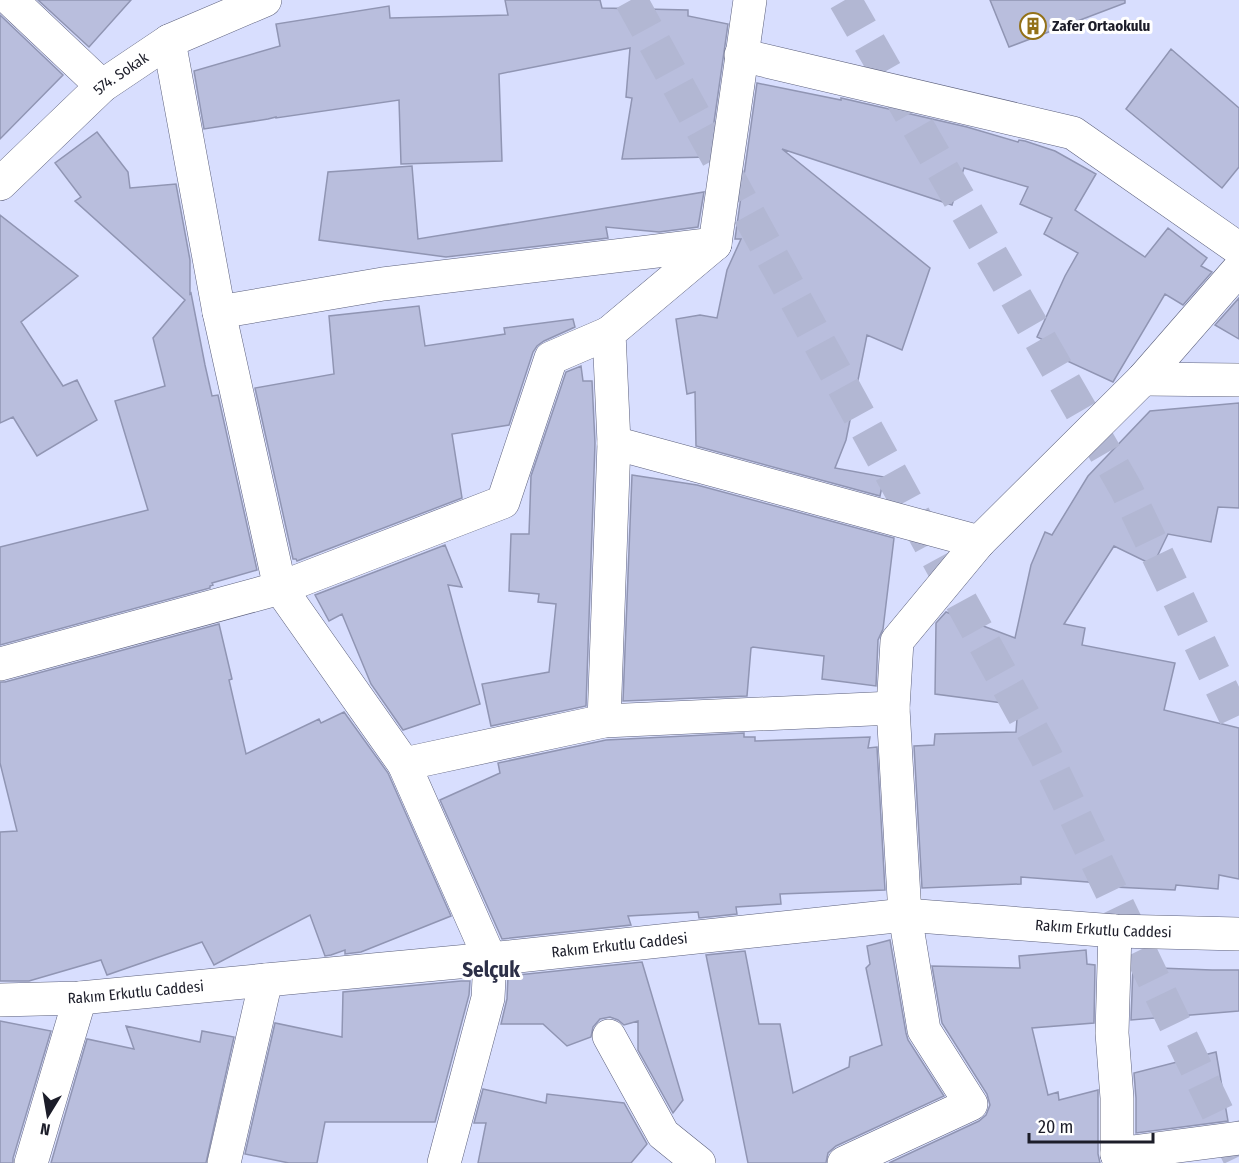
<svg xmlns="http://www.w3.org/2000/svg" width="1239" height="1163" font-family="'Fira Sans Condensed',sans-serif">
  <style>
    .building { fill: #b9bedd; stroke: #9095b3; stroke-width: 1.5 }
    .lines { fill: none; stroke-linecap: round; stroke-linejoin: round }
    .major-tunnel { stroke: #b2b7d3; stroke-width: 33; stroke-dasharray: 33 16; stroke-linecap: butt }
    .minor-casing { stroke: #5c607c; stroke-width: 34 }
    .major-casing { stroke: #5c607c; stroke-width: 34 }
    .minor { stroke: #fff; stroke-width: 33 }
    .major { stroke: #fff; stroke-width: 33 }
    .labels { text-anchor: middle; stroke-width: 6; stroke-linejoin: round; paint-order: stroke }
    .poi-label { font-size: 15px; font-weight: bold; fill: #1c1d29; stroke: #fff; text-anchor: start }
    .street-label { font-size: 15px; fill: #1c1d29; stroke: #fff }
    .district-label { font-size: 21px; font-weight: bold; fill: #2c2f47; stroke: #fff }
  </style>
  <rect width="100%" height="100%" fill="#d8defe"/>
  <path class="building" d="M38 0H131L89 47Z
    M505 0H600L602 8 688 10V16L728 24 709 157 622 159 632 98 626 97 630 48 499 74 502 161 401 164 399 100 276 118V117L268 119 204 129 194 71 280 46 276 24 389 6 390 18 508 15Z
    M990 0H1125V3L1009 47Z
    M0 15 63 75 0 139Z
    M1171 49 1239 108V167L1222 188 1126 109Z
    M757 83 841 100V98L967 127 1018 142 1019 140 1025 141 1055 151 1096 174 1075 210 1145 257 1168 228 1207 258 1201 266 1212 272 1183 305 1165 294 1113 382 1054 355 1058 347 1037 337 1065 276 1078 253 1044 234 1052 218 1020 204 1028 187 964 168 952 205 782 149 930 268 902 350 867 335 846 440 835 468 884 477 880 496 696 446 695 392 687 394 676 319 700 315 717 318 727 270 741 239H735Z
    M97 132 128 172 130 188 176 184 190 260V294L191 293 205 365 212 396 218 395 257 570 212 583 213 585 210 586V588L0 645V547L148 510 115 401 165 386 153 338 185 300 75 201 81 197 55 163Z
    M412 166 418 239 704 192 698 227 659 232 606 227 608 238 446 257 319 240 328 172Z
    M0 215 78 276 21 322 63 386 77 380 97 420 37 456 13 417 0 423Z
    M1239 298V339L1215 325Z
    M419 306 425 346 505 334 504 328 573 319 575 327 544 341 537 346 533 352 509 425 452 434 462 498 297 561 296 559H293L255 388 334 374 329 316Z
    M581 366 583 381H592L595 443 586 706 491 726 482 684 549 672 556 604 538 602 539 594 509 591 511 534H529L531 476 566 372Z
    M1239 403V508L1218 507 1211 542 1168 534 1153 565 1114 546 1064 624 1085 628 1082 645 1175 663 1164 710 1239 728V879L1219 875 1218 889 1176 885 1175 890 1114 887V884L1021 877V884L922 888 914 746 934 745 935 734 1016 732 1018 705 935 694 936 623 946 612 1015 638 1031 565 1045 532 1052 535 1088 476 1150 411Z
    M632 475 697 485 894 538 883 629 878 640 876 686 822 679 824 656 753 647 751 648 747 696 623 701Z
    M445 545 462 587 448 585 480 704 403 730 371 684 342 614 329 621 315 595Z
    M219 624 232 679 229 680 246 754 319 719 321 723 344 712 388 773 451 916 361 952 345 954V950L331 955 325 956 310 915 214 965 202 942 107 975 101 960 29 981H0V832L17 831 0 763V682H5Z
    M744 733V737H755V741L870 737 868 748 877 747 885 890 780 894 781 904 736 907 737 914 699 918 698 912 628 916 631 925 502 939 440 800 500 773 498 763 606 740Z
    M890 940 906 1033 908 1040 944 1096 836 1146 828 1153 826 1163H748L706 955 745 951 759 1024H780L793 1093 849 1067 850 1057 882 1045 866 968 870 964 867 946Z
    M1086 950 1087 964 1095 965 1094 1023 1032 1028 1048 1095 1058 1092 1059 1100 1098 1090V1154L1100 1163H889L979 1121 986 1115 990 1105 987 1094 942 1023 932 966 1020 968 1019 956Z
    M642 962 683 1100 673 1113 638 1050V1021L624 1025 618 1020 610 1017 600 1019 593 1027 591 1037 567 1046 543 1024H501L507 999 508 976Z
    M1133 967 1212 970H1239V1011L1131 1020Z
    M461 981H470L469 995 435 1122H325L317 1163H289L245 1154 275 1023 342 1037 343 992Z
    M0 1021 51 1031 13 1158V1163H0Z
    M126 1026 200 1042 202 1031 234 1037 206 1163H51L87 1039 134 1049Z
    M1216 1052 1228 1121 1136 1133V1098L1134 1073Z
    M483 1089 546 1103 547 1094 624 1103 647 1144 631 1163H478L486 1123H474Z"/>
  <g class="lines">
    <path class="major-tunnel" d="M631 0 1045 754 1239 1157
      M845 0 1126 489 1239 725"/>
    <defs>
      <g id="minor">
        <path d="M11 0 102 86"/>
        <path d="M169 41 219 312 280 588 404 764 490 959 488 998 444 1163"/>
        <path d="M741 55 1073 133 1239 249"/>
        <path id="s1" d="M0 184 102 86 169 41 265 0"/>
        <path d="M219 312 383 284 715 244"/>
        <path d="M1143 379 1239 380"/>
        <path d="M614 443 979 542"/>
        <path d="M0 664 280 588 503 502 551 358 609 333"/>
        <path d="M604 721 614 443 609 333 715 244 750 0"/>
        <path d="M404 764 604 721 893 708"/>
        <path d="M1115 931 1112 1033 1117 1098V1154L1120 1163"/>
        <path d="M609 1036 663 1134 699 1163"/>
        <path d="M1117 1154 1239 1138"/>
        <path d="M31 1163 80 998"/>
        <path d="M224 1163 266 980"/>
        <path d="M844 1163 971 1104 924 1030 905 915 893 708 897 641 979 542 1143 379 1239 269"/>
      </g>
      <g id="major">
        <path id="s2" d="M0 1000 80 998 266 980 490 959 905 915 1115 931 1239 934"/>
      </g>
    </defs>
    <use href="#minor" class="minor-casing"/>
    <use href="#major" class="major-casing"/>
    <use href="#minor" class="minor"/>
    <use href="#major" class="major"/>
  </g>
  <defs>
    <symbol id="building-ring" viewBox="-11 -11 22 22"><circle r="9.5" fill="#fff" stroke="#937118" stroke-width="1.5"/><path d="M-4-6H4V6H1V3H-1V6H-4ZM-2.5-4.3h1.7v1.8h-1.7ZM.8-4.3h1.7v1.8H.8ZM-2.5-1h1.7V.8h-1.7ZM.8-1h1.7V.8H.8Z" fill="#937118"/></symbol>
  </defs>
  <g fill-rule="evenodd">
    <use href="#building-ring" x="1018" y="11" width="30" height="30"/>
  </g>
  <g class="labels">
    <g class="poi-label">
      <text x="1052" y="31">Zafer Ortaokulu</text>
    </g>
    <g class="street-label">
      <text dy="5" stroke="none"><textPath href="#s1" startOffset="164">574. Sokak</textPath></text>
      <text dy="5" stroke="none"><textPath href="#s2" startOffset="1108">Rakım Erkutlu Caddesi</textPath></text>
      <text dy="5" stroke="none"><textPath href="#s2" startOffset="622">Rakım Erkutlu Caddesi</textPath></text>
      <text dy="5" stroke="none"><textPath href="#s2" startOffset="136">Rakım Erkutlu Caddesi</textPath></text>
    </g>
    <g class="district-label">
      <text x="491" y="977">Selçuk</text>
    </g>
  </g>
  <g transform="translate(48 1115) rotate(191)" stroke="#ffffff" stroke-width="4.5" paint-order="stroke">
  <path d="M0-4.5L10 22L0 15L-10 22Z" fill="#1c1d29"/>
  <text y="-9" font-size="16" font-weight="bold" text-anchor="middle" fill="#1c1d29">N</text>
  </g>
  <path d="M1029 1133v9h124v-9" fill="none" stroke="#1c1d29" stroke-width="3"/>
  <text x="1038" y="1133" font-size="18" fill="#1c1d29" stroke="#ffffff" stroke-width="4.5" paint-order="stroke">20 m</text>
</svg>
